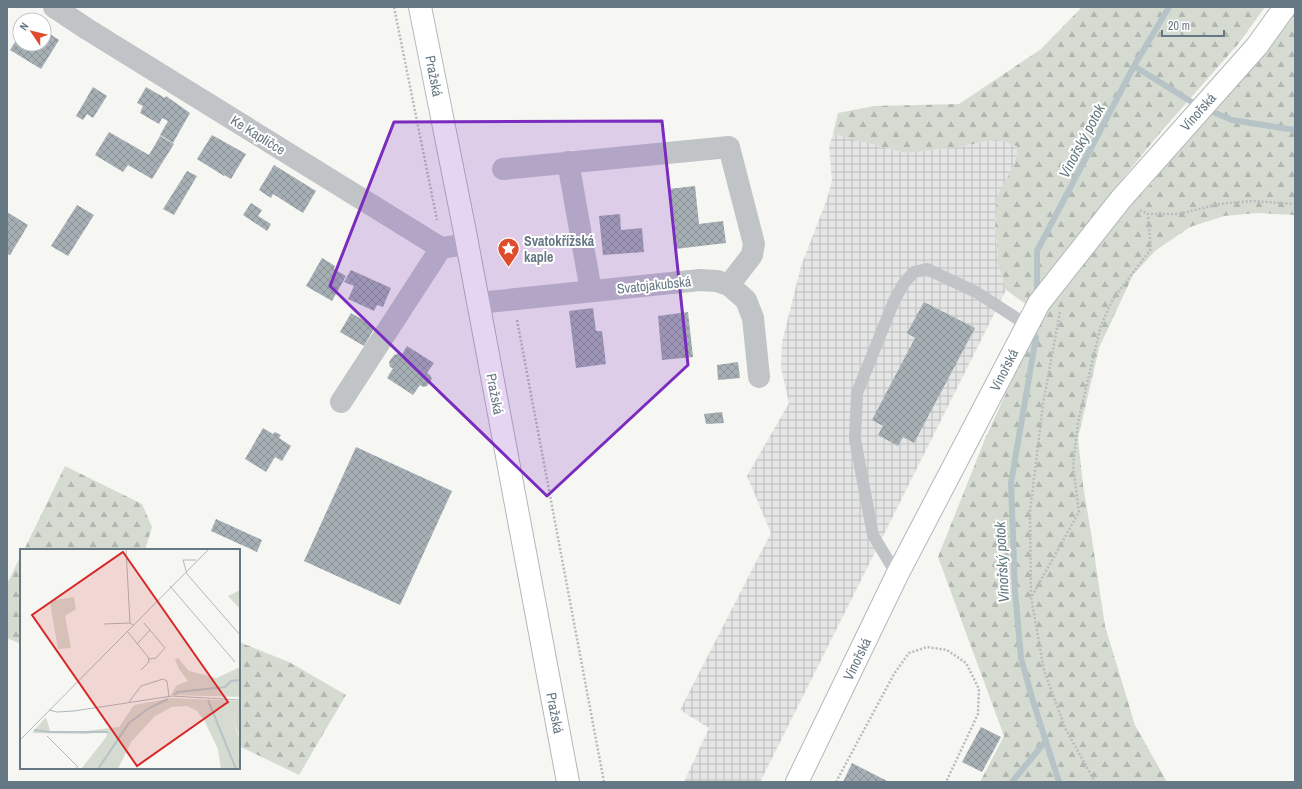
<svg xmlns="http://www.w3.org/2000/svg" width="1302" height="789" font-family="'Archivo Narrow',sans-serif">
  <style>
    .industrial { fill: url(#industrial-grid) }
    .forest { fill: url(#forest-firs) }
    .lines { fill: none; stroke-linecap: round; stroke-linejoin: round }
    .stream { stroke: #b6c3c7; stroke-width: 6 }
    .building { fill: url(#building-cross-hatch) }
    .secondary-casing { stroke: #b2b8bc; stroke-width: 24 }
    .path { stroke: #b8bbbd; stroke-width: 2.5; stroke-dasharray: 2 2; stroke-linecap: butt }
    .lane { stroke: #c0c4c7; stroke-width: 12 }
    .street { stroke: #c0c4c7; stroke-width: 22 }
    .secondary { stroke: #fff; stroke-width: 22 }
    .marked { fill: #7b2cbf; fill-opacity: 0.2; stroke: #7b2cbf; stroke-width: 3; stroke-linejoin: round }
    .labels { text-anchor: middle; stroke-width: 4; stroke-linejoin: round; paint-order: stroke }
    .street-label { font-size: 14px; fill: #667883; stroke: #fff }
    .poi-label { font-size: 14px; font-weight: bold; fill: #667883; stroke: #fff; text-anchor: start }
    .water-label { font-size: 15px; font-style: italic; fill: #62797f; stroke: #fff }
    .inset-river { fill: none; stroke: #b6c3c7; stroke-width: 2 }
    .inset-road { fill: none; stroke: #afb9bc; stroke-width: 1 }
    .view { fill: #d62828; fill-opacity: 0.15; stroke: #d62828; stroke-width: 2 }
    .inset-edge { fill: none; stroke: #667883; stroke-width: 2 }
  </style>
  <defs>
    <pattern id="industrial-grid" width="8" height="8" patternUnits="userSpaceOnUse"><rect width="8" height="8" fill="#e4e5e4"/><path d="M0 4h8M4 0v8" fill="none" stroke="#bdbebe"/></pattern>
    <pattern id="forest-firs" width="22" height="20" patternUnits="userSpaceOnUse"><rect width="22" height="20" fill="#d6dbd2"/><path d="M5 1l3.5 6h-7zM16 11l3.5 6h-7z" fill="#b1b6b0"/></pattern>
    <pattern id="building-cross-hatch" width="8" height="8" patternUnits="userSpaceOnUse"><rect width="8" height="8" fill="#a6afb4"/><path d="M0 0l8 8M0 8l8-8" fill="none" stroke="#8b9398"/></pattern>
  </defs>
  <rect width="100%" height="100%" fill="#f6f6f3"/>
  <path class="industrial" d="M833 134 906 153 958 147 998 139 1018 147 1014 165 997 197 995 227 999 267 1006 290 760 782H684L709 728 680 710 771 533 747 476 789 403 781 368 782 342 801 266 827 199 832 180 829 147Z"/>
  <path class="forest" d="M1082 7H1265L1239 43 1159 134 1103 203 1026 304 1006 290 997 261 998 253 995 227 997 196 1014 165 1018 147 998 139 958 147 906 153 833 134 838 113 874 106 959 104 1041 49Z
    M1295 12V215L1257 213 1224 216 1190 227 1155 251 1133 275 1099 348 1078 438 1083 485 1091 533 1105 626 1135 725 1167 782H980L1004 736 938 557 985 439 1041 317 1137 198 1152 183 1173 155 1266 53Z
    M65 466 142 504 152 527 145 550H24Z
    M21 555V644L7 638V584Z
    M239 642 289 662 346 695 299 775 239 746Z"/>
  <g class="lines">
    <path class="stream" d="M1134 66 1195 104
      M1208 110 1232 120 1295 130
      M1037 292V251L1134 66 1169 7
      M1036 337 1011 483 1015 591 1021 658 1033 701 1059 782
      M1012 782 1045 742"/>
  </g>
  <path class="building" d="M44 30 59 40 41 69 10 50 20 34V44H44Z
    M93 87 107 96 93 118 87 114 83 120 76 116Z
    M146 87 165 98 166 96 190 113 173 143 160 135 168 121 162 118 159 124 140 113 143 106 137 103Z
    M109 132 149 155 160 136 174 144 152 179 128 165 123 172 95 155Z
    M212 135 246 154 231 179 224 175V176L197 159Z
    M274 165 316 191 303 213 273 194 271 198 259 190Z
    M187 171 197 176 174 215 163 209Z
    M695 186 699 224 723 221 726 243 675 249 669 189Z
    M251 203 262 210 258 216 271 224 267 231 243 215Z
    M77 205 94 215 68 256 51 246Z
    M7 212 28 225 10 255 7 254Z
    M620 214 621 230 642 228 644 252 603 255 599 216Z
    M322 258 335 266 334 269 346 276 332 301 306 286Z
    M351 270 391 288 383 307 377 305 374 311 348 299 354 286 344 282Z
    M924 302 975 328 914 443 903 437 898 446 878 435 883 426 872 420 915 338 907 333Z
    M593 308 596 331H602L606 364 576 368 569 311Z
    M688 312 693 357 662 360 658 316Z
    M351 313 375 327 364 346 340 332Z
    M407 346 434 363 427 373 430 375 432 379 427 386 423 387 420 385 413 395 387 378 393 368 390 367 389 362 394 355 398 354 401 356Z
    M738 362 740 378 718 380 717 365Z
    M722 412 724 423 706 424 704 414Z
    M263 428 273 434 275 432 281 435 279 438 291 446 282 461 275 457 266 472 245 459Z
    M356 447 452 491 400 605 304 561Z
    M216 519 262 540 257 552 211 531Z
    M981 727 1001 737 982 772 962 762Z
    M852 763 889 782H843Z"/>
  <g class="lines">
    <defs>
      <path id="secondary" d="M420 7 465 232 568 782
        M797 782 897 575 1039 303 1121 199 1257 46 1285 7"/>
    </defs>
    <use href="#secondary" class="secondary-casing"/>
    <path class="path" d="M394 7 437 220
      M1140 210 1148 214H1179L1219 204 1252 201 1295 204
      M1060 312 1043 404 1030 511 1031 597 1044 670 1065 728 1095 782
      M517 320 604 782
      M1032 596 1079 512 1073 466 1078 422 1101 325 1113 299 1151 249 1148 214
      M836 782 894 674 909 653 927 647 947 650 966 663 979 689 978 714 946 782"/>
    <path class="lane" d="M897 575 873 535 855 439 857 393 894 301 904 283 914 272 927 269 976 292 1027 325"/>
    <path class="street" d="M54 7 87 29 441 248 467 244
      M568 162 591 291
      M503 169 729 147 754 244 752 255 729 285
      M478 303 700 280 717 281 729 285 746 300 753 318 759 377
      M341 402 441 248"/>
    <use href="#secondary" class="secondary"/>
  </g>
  <path class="marked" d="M662 121 688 365 547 496 330 286 394 122Z"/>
  <defs>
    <symbol id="sight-pin" viewBox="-11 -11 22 30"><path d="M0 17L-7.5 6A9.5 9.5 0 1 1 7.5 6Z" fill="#de4c2c" stroke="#fff"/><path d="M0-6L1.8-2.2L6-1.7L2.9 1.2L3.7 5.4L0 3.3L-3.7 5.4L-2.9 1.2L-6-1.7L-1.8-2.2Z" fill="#fff"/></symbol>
  </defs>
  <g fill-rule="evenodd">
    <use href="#sight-pin" x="496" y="236" width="25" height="34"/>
  </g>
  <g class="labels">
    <g class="street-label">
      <text transform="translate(434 76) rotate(79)" y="5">Pražská</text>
      <text transform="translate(1198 112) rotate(-48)" y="5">Vinořská</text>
      <text transform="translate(258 135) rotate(32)" y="5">Ke Kapličce</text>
      <text transform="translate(654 285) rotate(-6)" y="5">Svatojakubská</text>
      <text transform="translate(1004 370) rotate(-63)" y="5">Vinořská</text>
      <text transform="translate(495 394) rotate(79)" y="5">Pražská</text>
      <text transform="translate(857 659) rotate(-64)" y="5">Vinořská</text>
      <text transform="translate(555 713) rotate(79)" y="5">Pražská</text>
    </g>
    <g class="poi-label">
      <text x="524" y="246">Svatokřížská<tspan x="524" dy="16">kaple</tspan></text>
    </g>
    <g class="water-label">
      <text transform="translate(1082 141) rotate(-62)" y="5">Vinořský potok</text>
      <text transform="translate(1002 562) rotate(-93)" y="5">Vinořský potok</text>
    </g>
  </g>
  <g transform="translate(20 549)">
    <rect width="220" height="220" fill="#f6f6f3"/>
    <path d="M220 41V60L208 47ZM54 48 56 60 45 67 51 99 38 100 30 54 33 51ZM158 109 169 122 197 129 220 118V148L151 146 157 136 168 132 159 120 155 110ZM151 149 220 152V160L215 164 213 173 219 187 220 220H201L198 200 184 171 177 162 167 157 152 158 135 167 111 193 98 220H61L87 187 86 182 66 185 12 184 26 168 30 182H66L99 178 114 156Z" fill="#d6dbd2"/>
    <path d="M220 160V187L213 173 215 164Z" fill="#d6dbd2"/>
    <path class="inset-river" d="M154 146 158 143 205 138 211 132 220 131M188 151 216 220M14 181 30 183H88M78 220 109 174 129 159 148 150"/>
    <path class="inset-road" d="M106 0 110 74 113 76M176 11H163L167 25 220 86M150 37 215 113M124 74 145 99 136 109 129 110M84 75 110 74M107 82 128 108 129 113 121 121M117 95 130 81M109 153 121 137 143 130 147 132 149 148M29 161 37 163 54 162 152 147 220 151M27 187 57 217V220M0 191 189 0"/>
    <path class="view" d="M103 3 208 153 117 217 12 66Z"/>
    <rect width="220" height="220" class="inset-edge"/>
  </g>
  <rect width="1302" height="789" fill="none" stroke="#667883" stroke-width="16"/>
  <g transform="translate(32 32) rotate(305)"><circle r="19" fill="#ffffff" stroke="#c2c9cd"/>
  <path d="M0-3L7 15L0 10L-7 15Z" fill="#de4c2c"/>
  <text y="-6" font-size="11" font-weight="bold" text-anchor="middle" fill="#667883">N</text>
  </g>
  <path d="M1162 30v6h62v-6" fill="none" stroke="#667883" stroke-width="2"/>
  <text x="1168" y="30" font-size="12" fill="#667883" stroke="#ffffff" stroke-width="3" paint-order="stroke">20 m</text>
</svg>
